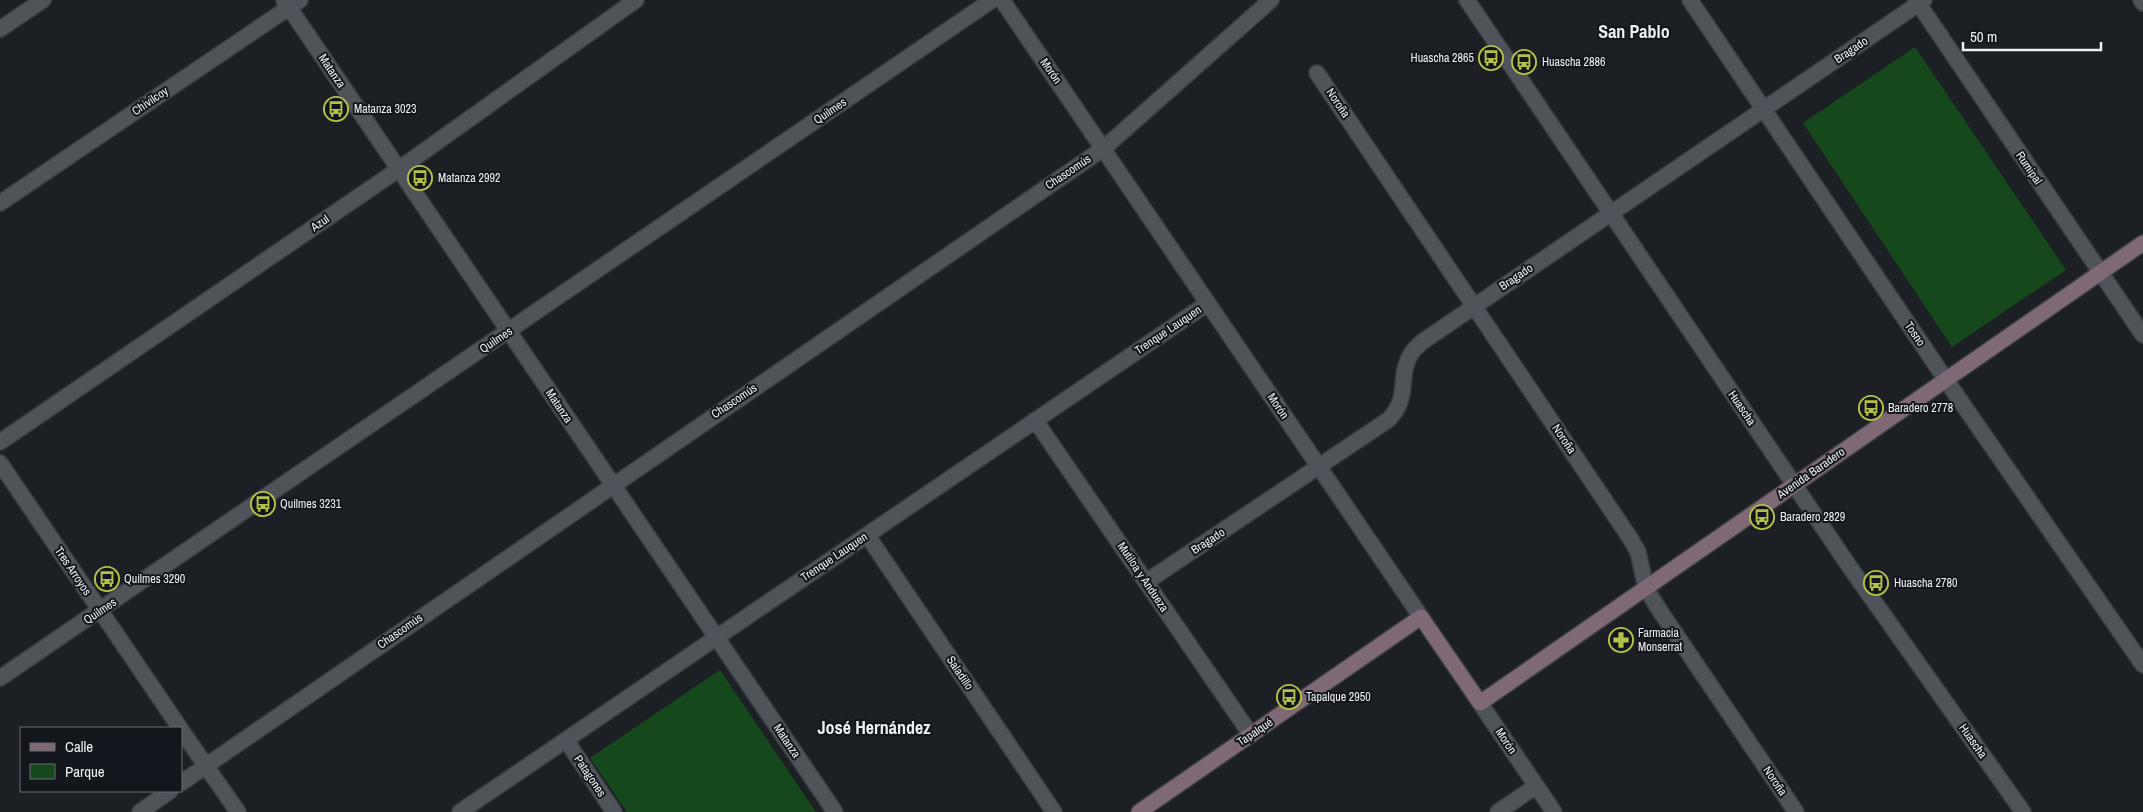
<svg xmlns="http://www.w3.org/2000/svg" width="2143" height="812" font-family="'Archivo Narrow',sans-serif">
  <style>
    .green { fill: #15491c }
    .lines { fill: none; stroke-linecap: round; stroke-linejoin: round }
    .street-casing { stroke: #393c40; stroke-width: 18 }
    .secondary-casing { stroke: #393c40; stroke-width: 18 }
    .street { stroke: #4f545a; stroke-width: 15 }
    .secondary { stroke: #7f6975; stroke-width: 15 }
    .labels { text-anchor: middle; stroke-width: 4; stroke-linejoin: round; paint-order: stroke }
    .street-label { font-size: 12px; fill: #eceff3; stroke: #13161c }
    .poi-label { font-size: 12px; fill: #eceff3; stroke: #13161c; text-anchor: start }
    .district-label { font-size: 18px; font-weight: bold; fill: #eceff3; stroke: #13161c }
  </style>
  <rect width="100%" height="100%" fill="#1c2025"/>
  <path class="green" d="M1915 47 2066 270 1952 347 1803 123Z
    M720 670 816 812H627L590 758Z"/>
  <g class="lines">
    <defs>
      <path id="street" d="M284 0 835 812
        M1002 0 1421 617
        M1467 0 1849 566 2023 812
        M1690 0 1946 380 2143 665
        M1916 0 2143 335
        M2141 0 2143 3
        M0 29 43 0
        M1317 73 1630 538 1638 552 1646 588 1658 608 1796 812
        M0 203 300 0
        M1035 420 1251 735
        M0 442 399 169 636 0
        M0 463 180 728
        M867 535 1054 812
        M1146 582 1388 420C1411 398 1397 376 1411 354 1413 350 1418 346 1422 342L1924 0
        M0 678 992 0
        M1480 703 1554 812
        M181 730 238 812
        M566 740 614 812
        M181 783 1104 148 1271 0
        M140 812 170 791
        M460 812 1208 303
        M1498 812 1536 786"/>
      <path id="secondary" d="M1139 812 1421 617 1480 703 2143 243"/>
    </defs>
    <use href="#street" class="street-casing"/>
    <use href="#secondary" class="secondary-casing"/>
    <use href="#street" class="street"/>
    <use href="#secondary" class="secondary"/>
  </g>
  <defs>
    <symbol id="bus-ring" viewBox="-11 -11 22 22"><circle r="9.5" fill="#13161c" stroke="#b6c148" stroke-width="1.5"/><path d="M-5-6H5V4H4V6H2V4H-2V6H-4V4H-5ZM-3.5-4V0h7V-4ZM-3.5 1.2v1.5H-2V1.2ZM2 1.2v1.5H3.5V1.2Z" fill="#b6c148"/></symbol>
    <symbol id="pharmacy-ring" viewBox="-11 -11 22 22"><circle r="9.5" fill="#13161c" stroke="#b6c148" stroke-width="1.5"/><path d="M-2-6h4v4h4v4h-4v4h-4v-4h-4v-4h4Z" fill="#b6c148"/></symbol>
  </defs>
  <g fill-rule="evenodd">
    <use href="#bus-ring" x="1477" y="44" width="28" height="28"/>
    <use href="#bus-ring" x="1510" y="48" width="28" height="28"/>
    <use href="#bus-ring" x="322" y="95" width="28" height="28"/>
    <use href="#bus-ring" x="406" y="164" width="28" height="28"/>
    <use href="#bus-ring" x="1857" y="394" width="28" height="28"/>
    <use href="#bus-ring" x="249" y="490" width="28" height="28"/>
    <use href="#bus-ring" x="1748" y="503" width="28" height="28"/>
    <use href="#bus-ring" x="93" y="565" width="28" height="28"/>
    <use href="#bus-ring" x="1862" y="569" width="28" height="28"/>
    <use href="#pharmacy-ring" x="1607" y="626" width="28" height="28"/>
    <use href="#bus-ring" x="1275" y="683" width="28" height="28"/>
  </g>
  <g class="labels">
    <g class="street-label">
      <text transform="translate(1851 50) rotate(-34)" y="4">Bragado</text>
      <text transform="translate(332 71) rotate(56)" y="4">Matanza</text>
      <text transform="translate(1051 71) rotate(55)" y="4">Morón</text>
      <text transform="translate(150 101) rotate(-34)" y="4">Chivilcoy</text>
      <text transform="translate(1338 103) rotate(56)" y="4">Noroña</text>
      <text transform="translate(830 111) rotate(-34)" y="4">Quilmes</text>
      <text transform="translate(2029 168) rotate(56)" y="4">Rumipal</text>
      <text transform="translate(1068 172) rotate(-34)" y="4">Chascomús</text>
      <text transform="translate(320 223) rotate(-34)" y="4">Azul</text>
      <text transform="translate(1516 277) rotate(-34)" y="4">Bragado</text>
      <text transform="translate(1168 330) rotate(-34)" y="4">Trenque Lauquen</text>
      <text transform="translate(1915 334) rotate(56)" y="4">Tosno</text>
      <text transform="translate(496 340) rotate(-34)" y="4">Quilmes</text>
      <text transform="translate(734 401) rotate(-34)" y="4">Chascomús</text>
      <text transform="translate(559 406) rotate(56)" y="4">Matanza</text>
      <text transform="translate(1278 406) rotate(56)" y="4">Morón</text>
      <text transform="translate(1742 408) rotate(56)" y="4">Huascha</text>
      <text transform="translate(1564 439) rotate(56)" y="4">Noroña</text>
      <text transform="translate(1811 473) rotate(-35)" y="4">Avenida Baradero</text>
      <text transform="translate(1208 541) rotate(-33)" y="4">Bragado</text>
      <text transform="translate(834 557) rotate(-34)" y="4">Trenque Lauquen</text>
      <text transform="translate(73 571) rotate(56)" y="4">Tres Arroyos</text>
      <text transform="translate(1143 577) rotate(56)" y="4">Mutiloa y Andueza</text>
      <text transform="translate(100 611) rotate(-34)" y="4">Quilmes</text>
      <text transform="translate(400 631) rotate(-35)" y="4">Chascomús</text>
      <text transform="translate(960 673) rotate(56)" y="4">Saladillo</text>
      <text transform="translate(1255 732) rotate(-34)" y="4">Tapalqué</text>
      <text transform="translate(787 741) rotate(56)" y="4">Matanza</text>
      <text transform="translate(1506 741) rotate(56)" y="4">Morón</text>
      <text transform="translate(1973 741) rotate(55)" y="4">Huascha</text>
      <text transform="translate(590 776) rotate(56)" y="4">Patagones</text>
      <text transform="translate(1775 781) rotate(56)" y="4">Noroña</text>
    </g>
    <g class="poi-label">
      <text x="1474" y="62" text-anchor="end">Huascha 2865</text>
      <text x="1542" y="66">Huascha 2886</text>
      <text x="354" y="113">Matanza 3023</text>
      <text x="438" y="182">Matanza 2992</text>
      <text x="1888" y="412">Baradero 2778</text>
      <text x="280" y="508">Quilmes 3231</text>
      <text x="1780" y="521">Baradero 2829</text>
      <text x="124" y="583">Quilmes 3290</text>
      <text x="1894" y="587">Huascha 2780</text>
      <text x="1638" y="637">Farmacia<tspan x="1638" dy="14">Monserrat</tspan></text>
      <text x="1306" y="701">Tapalque 2950</text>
    </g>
    <g class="district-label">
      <text x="1634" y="38">San Pablo</text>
      <text x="874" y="734">José Hernández</text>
    </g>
  </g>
  <rect x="20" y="727" width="162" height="65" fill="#13161c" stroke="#6a6d72"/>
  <rect x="30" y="743" width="25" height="8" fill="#7f6975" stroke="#6a6d72"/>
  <text x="65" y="752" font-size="15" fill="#eceff3">Calle</text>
  <rect x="30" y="764" width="25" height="15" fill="#15491c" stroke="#6a6d72"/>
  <text x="65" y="777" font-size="15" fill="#eceff3">Parque</text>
  <path d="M1963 42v8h138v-8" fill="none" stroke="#eceff3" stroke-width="2.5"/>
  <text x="1970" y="42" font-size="15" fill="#eceff3" stroke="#13161c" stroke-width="4" paint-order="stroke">50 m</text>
</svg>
